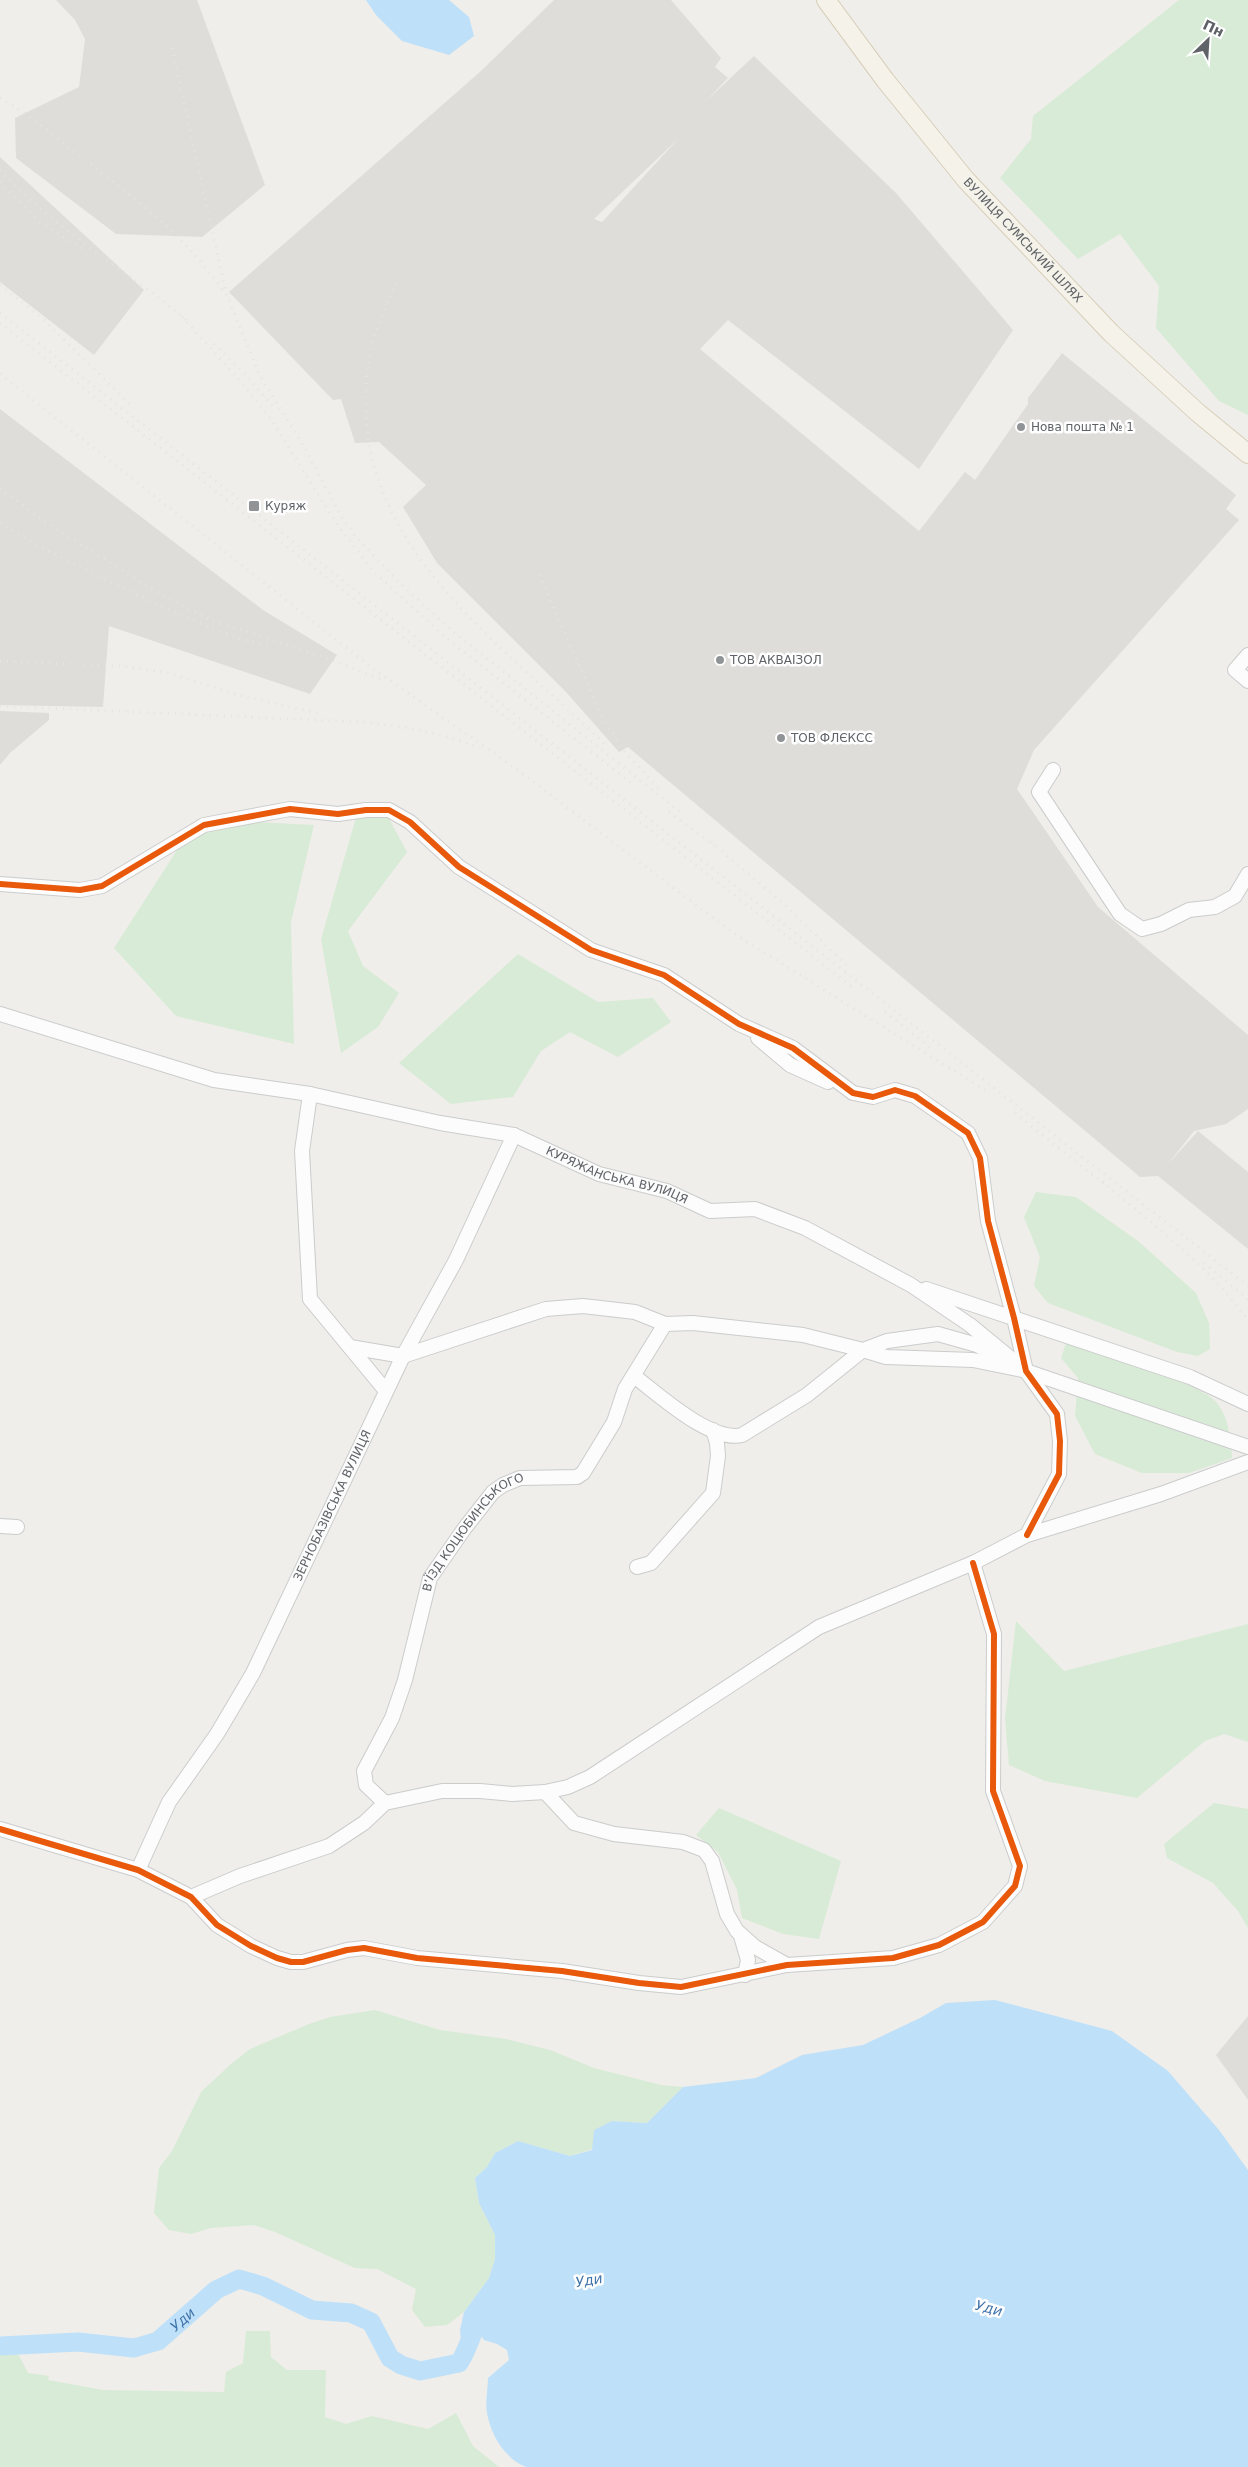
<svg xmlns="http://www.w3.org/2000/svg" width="1248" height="2467" font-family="'DejaVu Sans',sans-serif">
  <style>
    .industrial { fill: #dfddda; fill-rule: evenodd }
    .green { fill: #d8ebd6 }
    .water { fill: #bfe0f9 }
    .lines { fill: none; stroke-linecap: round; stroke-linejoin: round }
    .river { stroke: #bfe0f9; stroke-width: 19 }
    .minor-casing { stroke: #cbcccc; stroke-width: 16 }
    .major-casing { stroke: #d7ceb8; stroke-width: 20 }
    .minor { stroke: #fdfcfc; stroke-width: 14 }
    .major { stroke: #f4f2e9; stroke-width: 18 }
    .rail { stroke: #e4e4e4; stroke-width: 3; stroke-dasharray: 1 6; stroke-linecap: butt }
    .cycleway-casing { stroke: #fff; stroke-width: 9 }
    .cycleway { stroke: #e8590c; stroke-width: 6 }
    .poi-dot { fill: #919496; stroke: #fff; stroke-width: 2 }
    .labels { text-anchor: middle; stroke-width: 5; stroke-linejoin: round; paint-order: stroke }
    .street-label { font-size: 12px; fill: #5f6368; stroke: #fff }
    .poi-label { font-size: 12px; fill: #5f6368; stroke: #fff; text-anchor: start }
    .water-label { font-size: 14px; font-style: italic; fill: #4174aa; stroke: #fff }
  </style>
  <rect width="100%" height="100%" fill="#efeeea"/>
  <path class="industrial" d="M56 0H197L265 185 202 237 116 234 16 158 15 118 79 87 85 39 75 20Z
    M554 0H671L721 58 715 67 728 78 706 101 754 56 896 193 1013 330 919 469 728 320 700 349 919 531 965 472 975 480 1028 404V398L1062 353 1236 495 1226 509 1239 520 1034 750 1017 789 1098 907 1248 1035V1109L1226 1124 1194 1131 1168 1164 1198 1131 1248 1172V1249L1158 1176 1140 1177 628 747 619 752 566 692 437 563 403 507 426 485 379 442 355 443 341 399 333 400 229 292 481 71ZM678 139 602 222 594 219Z
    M0 157 144 290 94 355 0 282Z
    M0 409 263 610 337 655 310 694 109 626 103 707 0 705Z
    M0 711 49 713V720L10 753 0 765Z
    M1248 2016V2100L1216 2055Z"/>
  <path class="green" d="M1179 0H1248V415L1219 401 1156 328 1159 286 1120 234 1078 259 1000 178 1031 139 1033 116Z
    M357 814 387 815 407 852 348 931 363 966 399 993 378 1027 341 1053 321 939Z
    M197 819 314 825 291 922 294 1044 176 1016 114 948Z
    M518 954 598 1002 653 998 671 1022 618 1057 570 1032 541 1051 513 1097 451 1104 399 1063Z
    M1036 1192 1076 1197 1138 1241 1196 1293 1209 1323 1210 1349 1198 1356 1177 1352 1048 1303 1034 1286 1040 1257 1024 1217Z
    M1066 1343C1098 1354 1200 1380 1218 1404 1229 1419 1231 1440 1232 1458L1189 1473H1142L1095 1454 1075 1416 1078 1378 1061 1358Z
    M1016 1621 1064 1671 1248 1624V1742L1224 1734 1205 1741 1137 1798 1045 1781 1009 1765 1005 1719Z
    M1214 1803 1248 1809V1928L1238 1911 1213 1883 1167 1858 1164 1844Z
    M719 1808 841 1861 819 1939 783 1934 742 1918 737 1890 718 1852 696 1835Z
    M375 2010 440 2030 506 2039 550 2050 594 2068 661 2085 683 2087 647 2123 612 2121 592 2149 570 2156 518 2141 495 2153 487 2167 475 2178 479 2203 495 2235V2259L489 2278 464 2312 447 2325 425 2327 412 2310 416 2289 377 2269 355 2268 275 2232 254 2225 211 2228 191 2234 169 2230 154 2213 159 2168 172 2151 201 2092 232 2063 250 2049 309 2024 330 2017Z
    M246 2331H270L271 2357 287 2370H326L325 2417 346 2424 372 2416 428 2429 456 2413 473 2446 499 2467H0V2347L16 2350 28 2373 49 2376 48 2380 103 2390 224 2392 226 2372 243 2363Z"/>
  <path class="water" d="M366 0H449L469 17 474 36 449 55 402 41 376 15Z
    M995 2000 1112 2031 1168 2071 1219 2130 1248 2170V2467H526C504 2458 491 2435 487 2413 485 2402 488 2388 488 2378L509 2360 507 2350 497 2344 484 2340 475 2328 462 2350 460 2330 464 2312 489 2278 495 2259V2235L479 2203 475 2178 487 2167 495 2153 518 2141 570 2156 592 2150 594 2130 612 2121 647 2123 683 2087 756 2078 802 2055 863 2045 920 2018 946 2003Z"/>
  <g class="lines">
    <path class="river" id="s1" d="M0 2346 78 2342 134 2348 158 2341 216 2290 239 2279 263 2286 312 2310 351 2313 371 2322 390 2358 401 2365 420 2371 459 2363C470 2347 473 2327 483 2309"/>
    <defs>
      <g id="minor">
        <path d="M1248 655 1235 670 1248 681"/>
        <path d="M1053 770 1039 792 1120 914 1142 929 1161 924 1189 910 1215 907 1235 896 1248 874"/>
        <path d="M0 884 80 890 102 886 204 825 290 809 338 814 366 810H389L410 822 459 867 591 950 664 975 739 1024 793 1048 853 1093 873 1097 895 1090 915 1096 968 1133 980 1158 988 1221 1014 1318 1026 1371 1057 1414 1060 1441 1059 1474 1027 1535"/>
        <path id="s2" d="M0 1014 214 1080 310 1094 440 1123 514 1135 599 1174 667 1191 710 1211 755 1209 805 1228 911 1285 970 1325 1026 1371 1248 1447"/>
        <path d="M758 1038 790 1065 828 1082"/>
        <path d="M310 1094 302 1151 310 1299 386 1391"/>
        <path d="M926 1289 1190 1377 1248 1404"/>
        <path d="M350 1347 403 1356 546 1309 583 1306 635 1312 665 1324 693 1323 803 1335 863 1350 887 1341 938 1334 977 1345 998 1357"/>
        <path d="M634 1376C658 1394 711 1443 742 1435L807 1395 863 1350 886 1357 973 1360 1022 1370"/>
        <path d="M0 1526 17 1527"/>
        <path d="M637 1567 651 1563 713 1493 718 1456 717 1443 713 1430"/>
        <path d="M545 1792 574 1823 614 1834 683 1842 704 1850 712 1861 727 1914 737 1931 755 1947 787 1965"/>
        <path id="s3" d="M385 1803 366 1785 364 1771 392 1718 405 1680 430 1578 464 1529 493 1492 503 1485 520 1478 577 1477 583 1473 614 1422 625 1389 665 1324"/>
        <path d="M0 1829 138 1870 191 1897 217 1925 251 1946 277 1958 291 1962H303L347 1950 364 1948 417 1958 562 1971 639 1983 681 1987 787 1965 893 1958 939 1945 983 1922 1015 1886 1020 1866 993 1791 994 1634 973 1563"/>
        <path id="s4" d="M138 1870 169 1802 217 1734 253 1673 403 1356 456 1260 514 1135"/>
        <path d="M191 1897 240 1876 329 1846 364 1823 385 1803 442 1791H480L512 1794 545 1792 568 1787 590 1777 819 1627 973 1563 1027 1535 1161 1494 1248 1462"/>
        <path d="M741 1936 748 1960 745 1975"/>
      </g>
      <g id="major">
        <path id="s5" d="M826 0 885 80 966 180 1111 333 1197 412 1248 454"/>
      </g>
    </defs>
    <use href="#minor" class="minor-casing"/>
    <use href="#major" class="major-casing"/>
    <use href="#minor" class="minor"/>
    <use href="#major" class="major"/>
    <path class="rail" d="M172 48 226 293 260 376 302 443 342 518 356 537 400 583 450 629 680 812
      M0 98C29 114 54 136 80 156 137 200 182 232 224 292
      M0 170C53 229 125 268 186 320
      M0 182 40 222 83 249
      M396 283C388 303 377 323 372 343 331 530 491 634 607 746
      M0 285 42 318 130 404
      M0 313 1248 1286
      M182 317 236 376 273 422 336 523 373 571 445 637 631 783
      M0 323 852 987
      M214 344 244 373 274 408
      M0 374 372 668 511 765 736 935 988 1092
      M0 488 44 521 160 594 211 620 324 657 380 679
      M0 523C47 552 96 575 146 599 185 617 227 638 271 646
      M539 575 603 719 625 752 659 789
      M0 661 122 666 168 673 246 697 321 714
      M0 706 363 722C404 726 441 733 480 748
      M669 812 715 846
      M711 842 785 905 846 965
      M885 1012 932 1049
      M1015 1113 1090 1173 1108 1185
      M1102 1182C1150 1221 1213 1270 1248 1321
      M1204 1263 1248 1299"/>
    <defs>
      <path id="cycleway" d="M0 884 80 890 102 886 204 825 290 809 338 814 366 810H389L410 822 459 867 591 950 664 975 739 1024 793 1048 853 1093 873 1097 895 1090 915 1096 968 1133 980 1158 988 1221 1014 1318 1026 1371 1057 1414 1060 1441 1059 1474 1027 1535
        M0 1829 138 1870 191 1897 217 1925 251 1946 277 1958 291 1962H303L347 1950 364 1948 417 1958 562 1971 639 1983 681 1987 787 1965 893 1958 939 1945 983 1922 1015 1886 1020 1866 993 1791 994 1634 973 1563"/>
    </defs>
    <use href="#cycleway" class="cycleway-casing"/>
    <use href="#cycleway" class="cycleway"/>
  </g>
  <g class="poi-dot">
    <circle cx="1021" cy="427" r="5"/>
    <rect x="248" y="500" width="12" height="12" rx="2.5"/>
    <circle cx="720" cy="660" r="5"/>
    <circle cx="781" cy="738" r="5"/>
  </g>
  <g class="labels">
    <g class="street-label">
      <text dy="4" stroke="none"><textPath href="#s5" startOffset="311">ВУЛИЦЯ СУМСЬКИЙ ШЛЯХ</textPath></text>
      <text dy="4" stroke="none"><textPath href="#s2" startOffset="640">КУРЯЖАНСЬКА ВУЛИЦЯ</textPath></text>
      <text dy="4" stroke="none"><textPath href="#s4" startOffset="414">ЗЕРНОБАЗІВСЬКА ВУЛИЦЯ</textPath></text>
      <text dy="4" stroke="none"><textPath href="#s3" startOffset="309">В’ЇЗД КОЦЮБИНСЬКОГО</textPath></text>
    </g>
    <g class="poi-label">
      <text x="1031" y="431">Нова пошта № 1</text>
      <text x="265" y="510">Куряж</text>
      <text x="730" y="664">ТОВ АКВАІЗОЛ</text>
      <text x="791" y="742">ТОВ ФЛЄКСС</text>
    </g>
    <g class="water-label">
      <text transform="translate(589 2280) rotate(-10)" y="5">Уди</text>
      <text transform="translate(989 2308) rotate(14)" y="5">Уди</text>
      <text dy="5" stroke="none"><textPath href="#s1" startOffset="192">Уди</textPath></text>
    </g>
  </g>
  <g transform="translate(1208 40) rotate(25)" stroke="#ffffff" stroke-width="4" paint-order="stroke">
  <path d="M0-4L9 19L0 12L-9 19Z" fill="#5f6368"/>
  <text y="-8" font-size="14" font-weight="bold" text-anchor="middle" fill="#5f6368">Пн</text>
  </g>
</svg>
